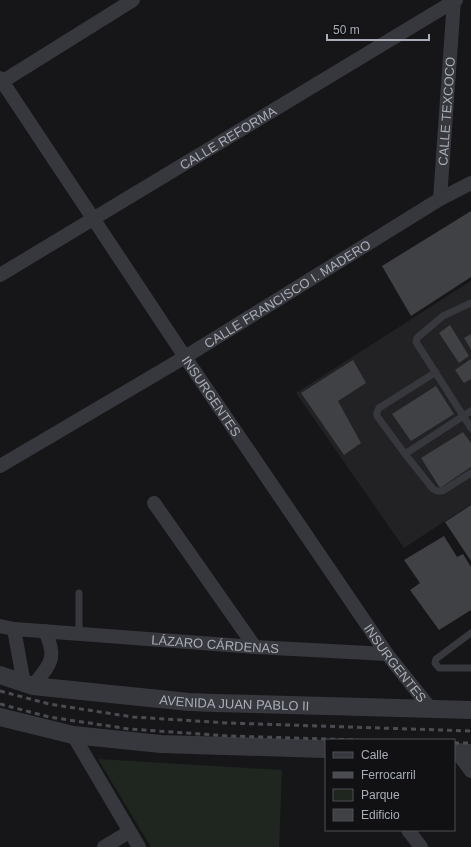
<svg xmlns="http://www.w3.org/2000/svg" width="471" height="847" font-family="Arial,sans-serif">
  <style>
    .built { fill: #222225 }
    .green { fill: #1e261f }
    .building { fill: #404145 }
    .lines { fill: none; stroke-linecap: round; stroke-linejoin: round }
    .service { stroke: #37383d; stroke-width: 7 }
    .minor { stroke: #37383d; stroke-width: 14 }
    .tertiary { stroke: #37383d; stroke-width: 18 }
    .rail { stroke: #4a4c52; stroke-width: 3; stroke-dasharray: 5 4; stroke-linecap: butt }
    .labels { text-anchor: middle; stroke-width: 4; stroke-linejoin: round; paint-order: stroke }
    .street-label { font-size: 13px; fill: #a8adb8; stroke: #111113 }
  </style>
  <rect width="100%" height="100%" fill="#161618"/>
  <path class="built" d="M471 281V504L404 548 296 393Z"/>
  <path class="green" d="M98 759 282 770 279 847H151Z"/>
  <path class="building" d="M471 211V277L411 316 382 266Z
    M450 325 469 356 459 363 439 333Z
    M471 334V349L464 338Z
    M471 359V379L464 383 455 370Z
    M353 360 366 383 338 401 361 443 344 455 301 393Z
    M436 386 454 414 411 441 392 414Z
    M463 432 471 443V467L440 488 421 458Z
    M471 505V561L445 522Z
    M444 536 457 557 463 554 471 567V610L439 630 410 590 420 583 404 560Z"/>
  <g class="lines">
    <path class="service" d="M471 303 443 316 417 338 416 342 471 428
      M436 372 379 408 377 412V416L405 454 433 489C437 492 440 492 444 490L471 473
      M405 454 471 411
      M79 593V633
      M471 633 436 659 435 663 439 668H471"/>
    <g class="minor">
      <path id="s1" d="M0 78 185 357 387 654 431 709"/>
      <path d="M0 83 133 0"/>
      <path id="s2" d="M440 199 454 0"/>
      <path id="s3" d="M0 275 456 0"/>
      <path id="s4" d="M0 466 185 357 440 199 471 183"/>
      <path d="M154 503 255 647"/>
      <path id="s5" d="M0 626 14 629 255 647 387 654"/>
      <path d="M14 629 24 684"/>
      <path d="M33 686C50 664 58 659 45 631"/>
      <path d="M73 735 139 847"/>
      <path d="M457 752 471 771"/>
      <path d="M408 830 421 847"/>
      <path d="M104 847 129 832"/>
    </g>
    <g class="tertiary">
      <path id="s6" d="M0 675 33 686 189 702 215 703 471 710"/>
      <path d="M0 717 73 735 161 744 326 749"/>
      <path d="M454 752 471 753"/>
    </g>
    <path class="rail" d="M0 691 49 704 133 717 228 723 471 731
      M0 704 49 717 129 729 229 736 358 740
      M454 743H471"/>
  </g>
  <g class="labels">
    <g class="street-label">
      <text dy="5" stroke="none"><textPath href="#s2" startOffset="88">CALLE TEXCOCO</textPath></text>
      <text dy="5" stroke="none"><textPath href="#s3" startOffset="266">CALLE REFORMA</textPath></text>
      <text dy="5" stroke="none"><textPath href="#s4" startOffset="335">CALLE FRANCISCO I. MADERO</textPath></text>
      <text dy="5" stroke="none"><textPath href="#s1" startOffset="382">INSURGENTES</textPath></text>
      <text dy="5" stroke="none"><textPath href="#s5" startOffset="216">LÁZARO CÁRDENAS</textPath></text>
      <text dy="5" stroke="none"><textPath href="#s1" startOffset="706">INSURGENTES</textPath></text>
      <text dy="5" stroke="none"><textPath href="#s6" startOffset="237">AVENIDA JUAN PABLO II</textPath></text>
    </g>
  </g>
  <rect x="325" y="739" width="130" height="92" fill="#111113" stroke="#4d4f55"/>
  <rect x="333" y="752" width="20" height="6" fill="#37383d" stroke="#4d4f55"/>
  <text x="361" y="759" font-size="12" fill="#a8adb8">Calle</text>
  <rect x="333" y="772" width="20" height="6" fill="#4a4c52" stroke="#4d4f55"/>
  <text x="361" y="779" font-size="12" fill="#a8adb8">Ferrocarril</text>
  <rect x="333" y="789" width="20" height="12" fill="#1e261f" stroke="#4d4f55"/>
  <text x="361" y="799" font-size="12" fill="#a8adb8">Parque</text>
  <rect x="333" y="809" width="20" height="12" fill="#404145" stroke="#4d4f55"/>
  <text x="361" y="819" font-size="12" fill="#a8adb8">Edificio</text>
  <path d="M327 34v6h102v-6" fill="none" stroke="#a8adb8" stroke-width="2"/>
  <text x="333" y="34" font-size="12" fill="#a8adb8" stroke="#111113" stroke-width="3" paint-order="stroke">50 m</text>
</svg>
